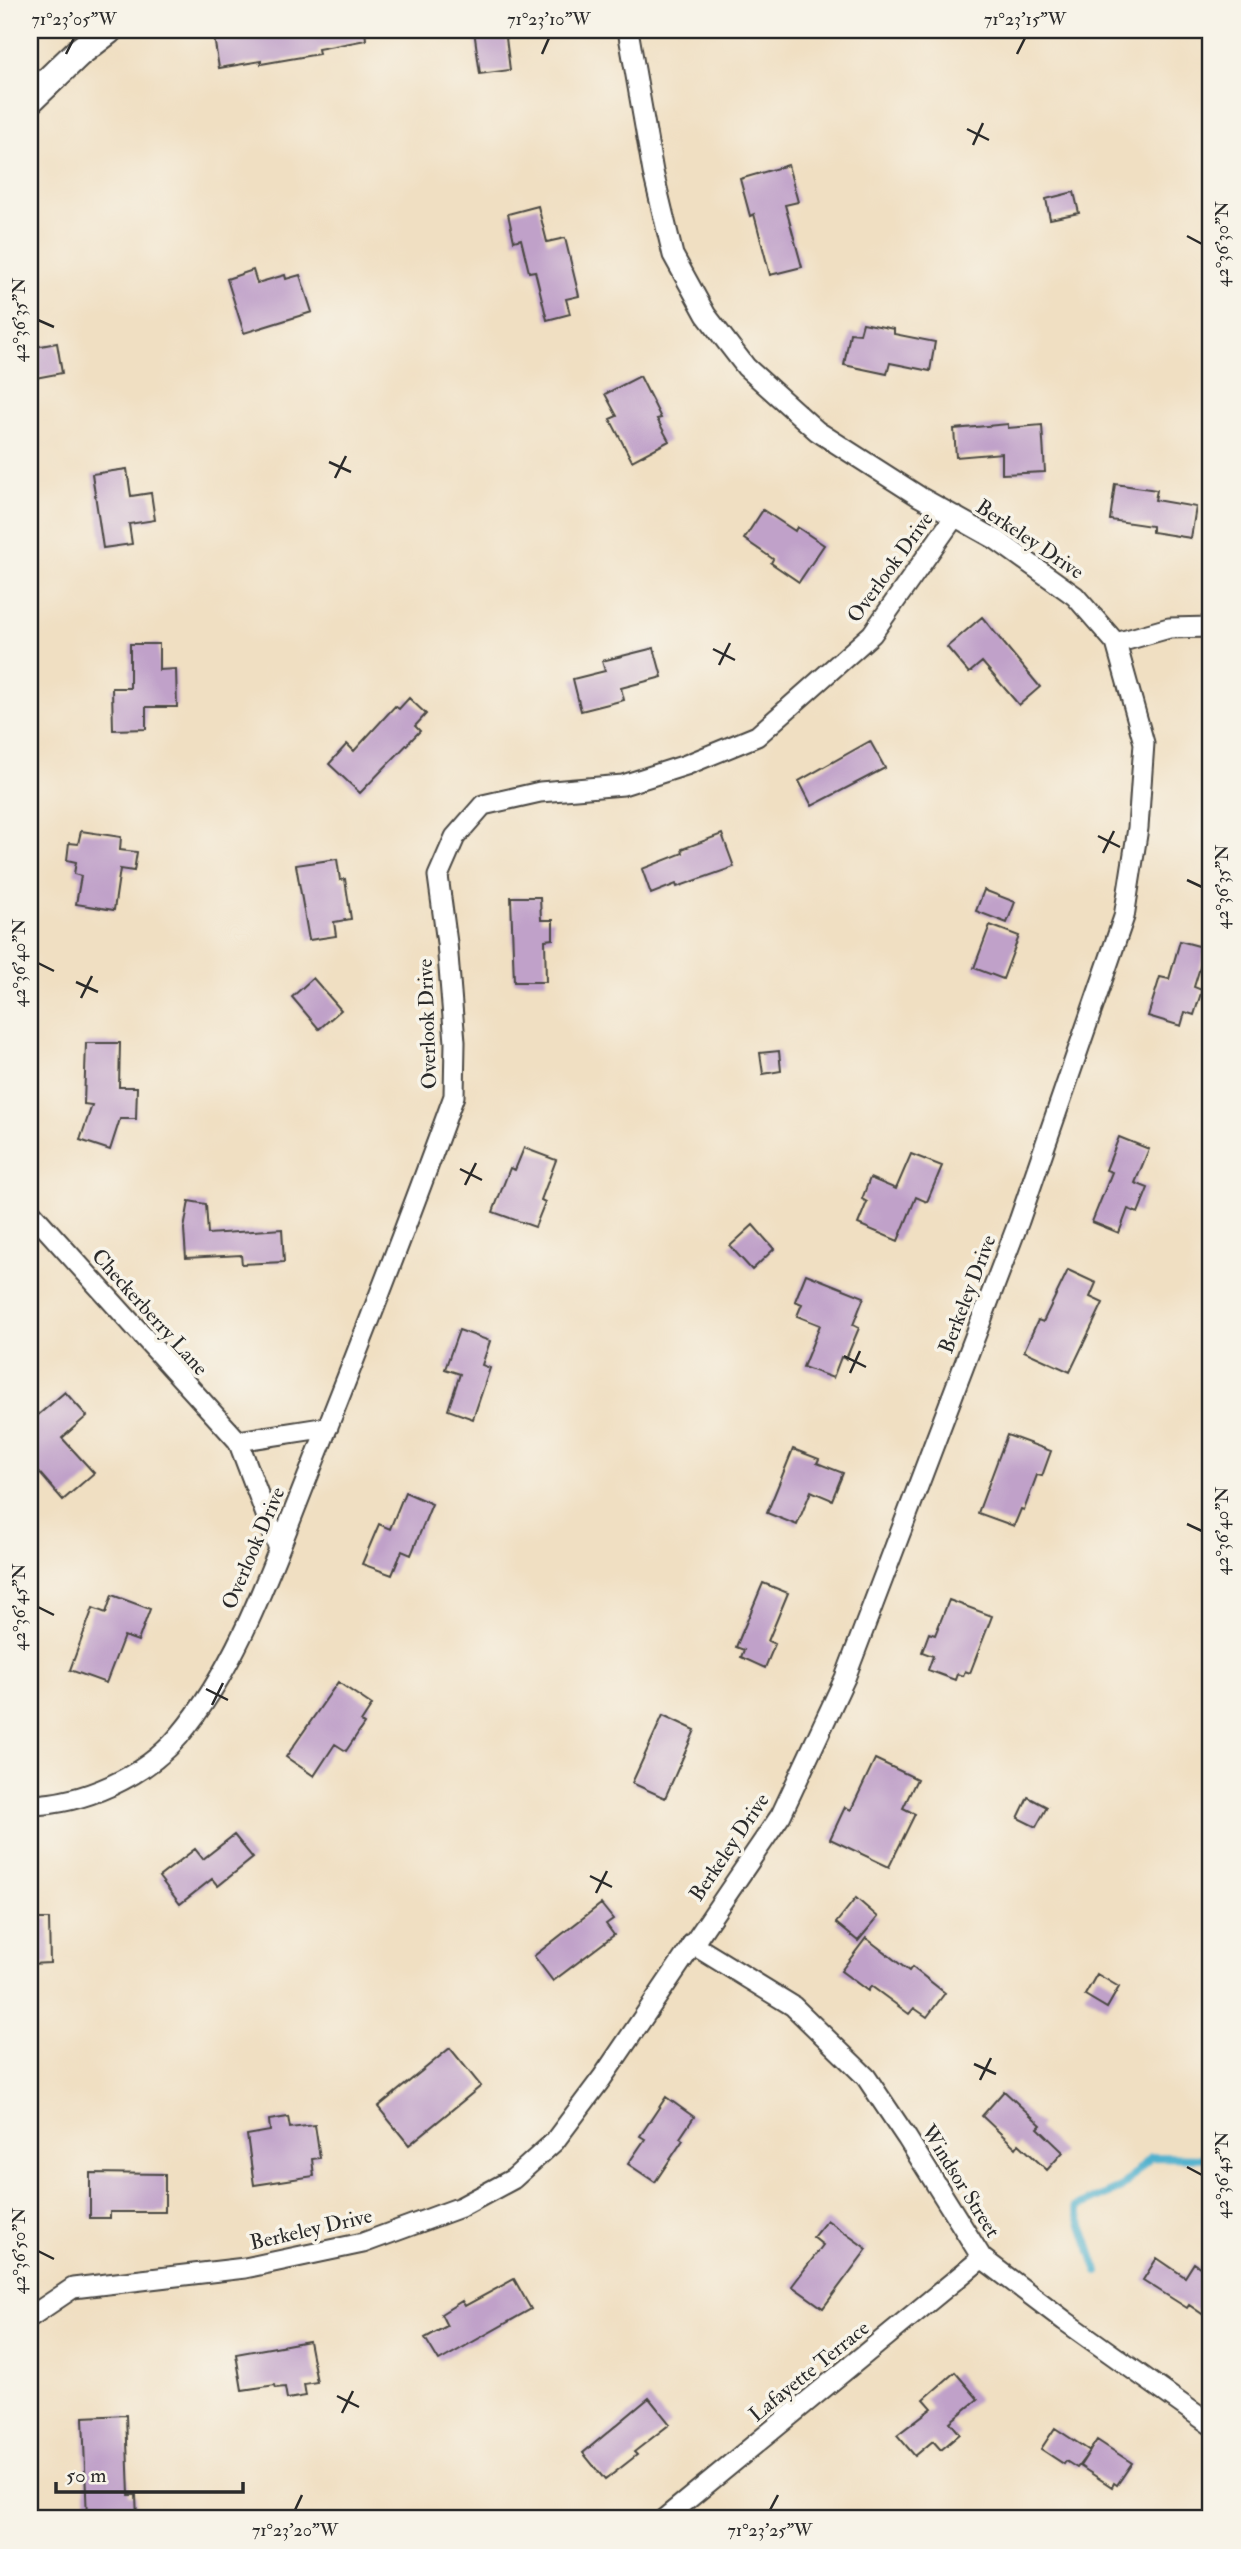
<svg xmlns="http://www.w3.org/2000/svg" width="1241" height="2549" font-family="'IM FELL Double Pica',serif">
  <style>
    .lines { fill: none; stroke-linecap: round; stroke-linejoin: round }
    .stream { stroke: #4fb1ce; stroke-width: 8 }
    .building { fill: #c0a1c9 }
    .minor-casing { stroke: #494642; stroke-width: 23 }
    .secondary-casing { stroke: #494642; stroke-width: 32 }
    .minor { stroke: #fff; stroke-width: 19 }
    .secondary { stroke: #fff; stroke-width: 28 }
    .ticks { fill: none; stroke: #2b2b2b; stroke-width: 2.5 }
    .labels { text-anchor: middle; stroke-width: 7; stroke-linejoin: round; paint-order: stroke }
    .street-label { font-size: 21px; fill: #2b2b2b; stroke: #f7f3e8 }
    .neatline { fill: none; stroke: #2b2b2b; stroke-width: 2.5 }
    .ticks-label { font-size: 18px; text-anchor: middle; fill: #2b2b2b }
  </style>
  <rect width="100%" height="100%" fill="#f7f3e8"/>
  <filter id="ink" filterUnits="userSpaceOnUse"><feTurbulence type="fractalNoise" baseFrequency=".0143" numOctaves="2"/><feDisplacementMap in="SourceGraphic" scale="14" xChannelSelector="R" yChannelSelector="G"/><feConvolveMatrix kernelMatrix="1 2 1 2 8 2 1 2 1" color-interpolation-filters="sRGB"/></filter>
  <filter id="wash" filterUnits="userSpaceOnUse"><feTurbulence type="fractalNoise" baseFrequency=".00686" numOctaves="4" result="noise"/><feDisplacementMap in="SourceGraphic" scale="28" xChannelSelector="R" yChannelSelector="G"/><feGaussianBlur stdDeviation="1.57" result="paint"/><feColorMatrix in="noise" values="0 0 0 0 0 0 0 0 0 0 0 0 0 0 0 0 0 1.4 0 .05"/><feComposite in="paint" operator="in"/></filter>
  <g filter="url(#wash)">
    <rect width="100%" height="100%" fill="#f0dfc2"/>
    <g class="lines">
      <path class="stream" d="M1098 2272 1076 2207 1121 2188 1151 2157 1211 2158"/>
    </g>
    <g id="blocks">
      <path class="building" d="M254 30H365L366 40 318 49 319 54 261 64V61L219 68 214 37Z
        M474 30H505L510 70 480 74Z
        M788 165 798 202 785 205 802 267 770 275 754 214 750 216 740 179Z
        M1074 192 1079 213 1050 219 1046 199Z
        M538 206 547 242 565 238 579 296 566 299 570 314 547 320 535 271 529 272 521 239 514 241 508 214Z
        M253 270 257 283 285 275 286 279 300 275 312 312 244 333 227 279Z
        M863 323 894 329V334L935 342 930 371 890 363 887 374 844 365 850 333 860 334Z
        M57 343 62 373 30 379V348Z
        M640 376 661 418 657 419 669 441 632 461 610 419 617 416 605 394Z
        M1008 424V428L1042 425 1045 472 1002 474V453L956 457 954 429Z
        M127 469 131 496 151 493 155 520 129 524 132 544 103 548 92 474Z
        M1115 484 1157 490 1155 500 1196 507 1191 538 1152 532V526L1110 520Z
        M763 510 795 531 797 527 824 545 799 582 771 563 773 559 744 539Z
        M982 617 1040 687 1019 705 982 662 969 673 947 647Z
        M130 644H159V670L176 669 177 707H146V729L113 730 112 688H130Z
        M654 648 662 677 621 688 624 700 581 711 573 679 605 671 602 661Z
        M409 698 426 714 415 726 420 731 360 793 329 764 347 744 354 751 395 706 399 709Z
        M870 741 885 768 812 806 799 781Z
        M81 831 121 837 120 850 137 852 134 871 120 869 114 910 76 904 81 876 74 874 76 862 67 860 69 843 78 844Z
        M722 834 734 867 677 887 676 884 651 894 642 869 683 853 682 849Z
        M337 859 340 880 345 879 351 919 334 922 336 936 309 940 296 865Z
        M984 890 1015 902 1007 923 976 911Z
        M511 897H540L541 920H553V939L545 940 546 982H514Z
        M990 925 1019 936 1003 979 974 968Z
        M1180 941 1206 948 1194 987 1202 990 1194 1015 1185 1012 1181 1026 1148 1016 1160 977 1169 979Z
        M313 978 341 1010 319 1029 292 997Z
        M86 1043H120L119 1087H137L136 1119H120L110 1150 80 1140 92 1105 84 1104Z
        M779 1051 781 1071 763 1074 760 1053Z
        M1119 1137 1149 1149 1135 1183 1148 1188 1138 1213 1128 1209 1119 1233 1092 1222 1112 1172 1106 1170Z
        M524 1148 556 1160 541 1200 545 1202 535 1227 493 1212 510 1168 515 1170Z
        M911 1154 942 1166 927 1202 916 1197 898 1241 858 1224 867 1202 862 1199 870 1178 896 1189Z
        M189 1201 206 1204 208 1234 282 1229 284 1262 242 1264 241 1255 186 1258 184 1229Z
        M753 1225 774 1249 752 1270 730 1246Z
        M1068 1270 1096 1283 1090 1297 1103 1303 1070 1372 1024 1351 1038 1320 1043 1322Z
        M806 1274 864 1297 853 1325 859 1328 846 1359 841 1357 833 1378 803 1367 820 1325 797 1316 802 1304 795 1301Z
        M459 1330 490 1341 482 1365 490 1368 473 1419 448 1410 460 1374 445 1369Z
        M65 1392 87 1416 62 1438 94 1473 63 1500 30 1462V1422Z
        M1007 1435 1051 1451 1042 1476 1037 1475 1024 1510 1021 1509 1014 1526 978 1513Z
        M793 1449 819 1459 817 1463 843 1473 832 1500 811 1491 797 1525 767 1513Z
        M405 1492 432 1504 411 1555 402 1551 392 1575 362 1564 379 1524 390 1529Z
        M763 1583 788 1593 768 1641 775 1644 765 1668 741 1657 744 1650 736 1647Z
        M112 1595 150 1609 138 1641 124 1636 106 1683 70 1670 93 1608 106 1613Z
        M949 1600 992 1616 970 1673 965 1671 963 1676 957 1674 955 1680 928 1670 933 1656 922 1652 929 1633 935 1635Z
        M338 1682 372 1705 361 1722 364 1724 346 1751 335 1744 314 1776 286 1757Z
        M663 1715 695 1730 665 1798 632 1783Z
        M875 1759 917 1779 903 1808 915 1814 889 1867 830 1839 845 1807 851 1810Z
        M1028 1797 1047 1807 1036 1827 1018 1818Z
        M234 1835 253 1858 218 1886 212 1879 180 1904 159 1877 195 1849 203 1859Z
        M856 1898 878 1917 858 1941 836 1923Z
        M601 1904 613 1919 606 1924 614 1935 553 1981 534 1956Z
        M30 1919H49L50 1963 30 1964Z
        M866 1938 909 1971 912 1967 945 1993 927 2017 914 2008 909 2014 871 1986 868 1991 841 1971Z
        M1097 1974 1119 1987 1107 2008 1085 1995Z
        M450 2048 481 2086 409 2145 378 2107Z
        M1004 2091 1041 2125 1038 2128 1063 2152 1047 2170 1019 2144 1016 2148 982 2116Z
        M666 2097 694 2117 680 2138 683 2140 655 2182 628 2164 645 2139 640 2136Z
        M288 2117 290 2128 315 2125 320 2158 312 2159 314 2176 254 2185 247 2135 270 2131 269 2120Z
        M90 2173 165 2174V2212H110V2218H90Z
        M827 2220 867 2249 823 2308 792 2286 823 2245 813 2237Z
        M1157 2258 1185 2277 1194 2263 1211 2275V2320L1189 2305 1187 2308 1143 2280Z
        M514 2279 531 2309 439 2361 425 2338 447 2326 441 2314 462 2301 465 2306Z
        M309 2341 317 2382 304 2384 306 2396 287 2399 285 2387 276 2388 275 2385 242 2390 236 2354Z
        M955 2372 978 2399 950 2422 960 2434 941 2450 933 2441 915 2456 897 2435 932 2408 924 2399Z
        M649 2398 670 2424 634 2452 637 2455 605 2480 583 2453Z
        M126 2415 129 2495H136L137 2519H87L83 2417Z
        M1055 2428 1090 2451 1077 2468 1066 2461 1064 2464 1041 2449Z
        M1097 2440 1132 2463 1117 2485 1114 2483 1112 2487 1080 2466Z"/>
    </g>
  </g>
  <g filter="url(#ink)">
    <use href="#blocks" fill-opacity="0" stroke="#494642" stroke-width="2"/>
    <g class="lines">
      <defs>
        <path id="minor" d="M1116 643 1169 628 1211 627
          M30 1211 238 1441 279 1549
          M238 1441 328 1427
          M30 1805C83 1804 144 1777 179 1736 238 1666 272 1566 306 1481 357 1354 407 1225 454 1096L455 1042 447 943 438 876 455 837 483 805 540 792 623 785 686 765 757 736 872 634 955 516
          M692 1944 793 2006 866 2077 907 2138 982 2258 1065 2321 1211 2425
          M30 2317 73 2288 245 2268 363 2243 461 2207 513 2179 554 2142 602 2078 781 1815 845 1678 1019 1221 1124 917 1138 828 1144 743 1116 643 1075 596 997 540 920 497 817 431 746 367 706 315 673 255 653 172 628 30
          M664 2519 982 2258"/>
        <path id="secondary" d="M30 99 78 53 108 30"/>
      </defs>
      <use href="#minor" class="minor-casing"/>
      <use href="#secondary" class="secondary-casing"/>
      <use href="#minor" class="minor"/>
      <use href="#secondary" class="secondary"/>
    </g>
  </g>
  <path class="ticks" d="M66 54 74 38M542 54 549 38M1017 54 1025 38M967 129 989 140M973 145 983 123M1187 236 1202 244M38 320 54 327M329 462 351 472M335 478 346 456M713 649 735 660M719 665 730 643M1098 836 1120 847M1103 853 1114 831M1187 880 1202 887M38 963 54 971M76 982 98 992M81 998 92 976M460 1169 482 1180M465 1185 476 1163M844 1356 866 1367M850 1373 860 1351M1187 1524 1202 1531M38 1607 54 1615M206 1689 228 1700M212 1705 223 1683M590 1876 612 1887M596 1893 607 1871M974 2064 996 2074M980 2080 991 2058M1187 2167 1202 2175M38 2251 54 2259M337 2396 359 2407M342 2413 353 2391M295 2510 302 2495M770 2510 778 2495"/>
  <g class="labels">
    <g class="street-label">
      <text transform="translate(1030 539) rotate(34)" y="7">Berkeley Drive</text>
      <text transform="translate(890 567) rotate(-54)" y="7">Overlook Drive</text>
      <text transform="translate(427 1024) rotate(-92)" y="7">Overlook Drive</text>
      <text transform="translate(967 1294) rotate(-69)" y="7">Berkeley Drive</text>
      <text transform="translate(150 1312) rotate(48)" y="7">Checkerberry Lane</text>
      <text transform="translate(253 1548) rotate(-67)" y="7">Overlook Drive</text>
      <text transform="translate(729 1847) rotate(-56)" y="7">Berkeley Drive</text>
      <text transform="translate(961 2181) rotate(58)" y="7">Windsor Street</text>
      <text transform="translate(311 2229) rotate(-13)" y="7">Berkeley Drive</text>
      <text transform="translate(809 2371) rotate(-39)" y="7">Lafayette Terrace</text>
    </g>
  </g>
  <rect width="1241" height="2549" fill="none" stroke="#f7f3e8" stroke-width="77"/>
  <path d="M56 2482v10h187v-10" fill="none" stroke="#2b2b2b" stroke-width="3.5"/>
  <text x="66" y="2482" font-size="21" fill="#2b2b2b" stroke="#f7f3e8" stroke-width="5" paint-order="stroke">50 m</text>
  <rect x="38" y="38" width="1164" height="2472" class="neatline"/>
  <g class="ticks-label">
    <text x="74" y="25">71°23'05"W</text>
    <text x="549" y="25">71°23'10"W</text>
    <text x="1025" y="25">71°23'15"W</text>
    <text transform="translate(1222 244) rotate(-90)" y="6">42°36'30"N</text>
    <text transform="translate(19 320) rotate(-90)" y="6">42°36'35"N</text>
    <text transform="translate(1222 887) rotate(-90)" y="6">42°36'35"N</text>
    <text transform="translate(19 963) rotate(-90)" y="6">42°36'40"N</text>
    <text transform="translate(1222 1531) rotate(-90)" y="6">42°36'40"N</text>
    <text transform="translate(19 1607) rotate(-90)" y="6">42°36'45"N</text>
    <text transform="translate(1222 2175) rotate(-90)" y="6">42°36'45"N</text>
    <text transform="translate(19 2251) rotate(-90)" y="6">42°36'50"N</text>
    <text x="295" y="2536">71°23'20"W</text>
    <text x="770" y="2536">71°23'25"W</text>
  </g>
</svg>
